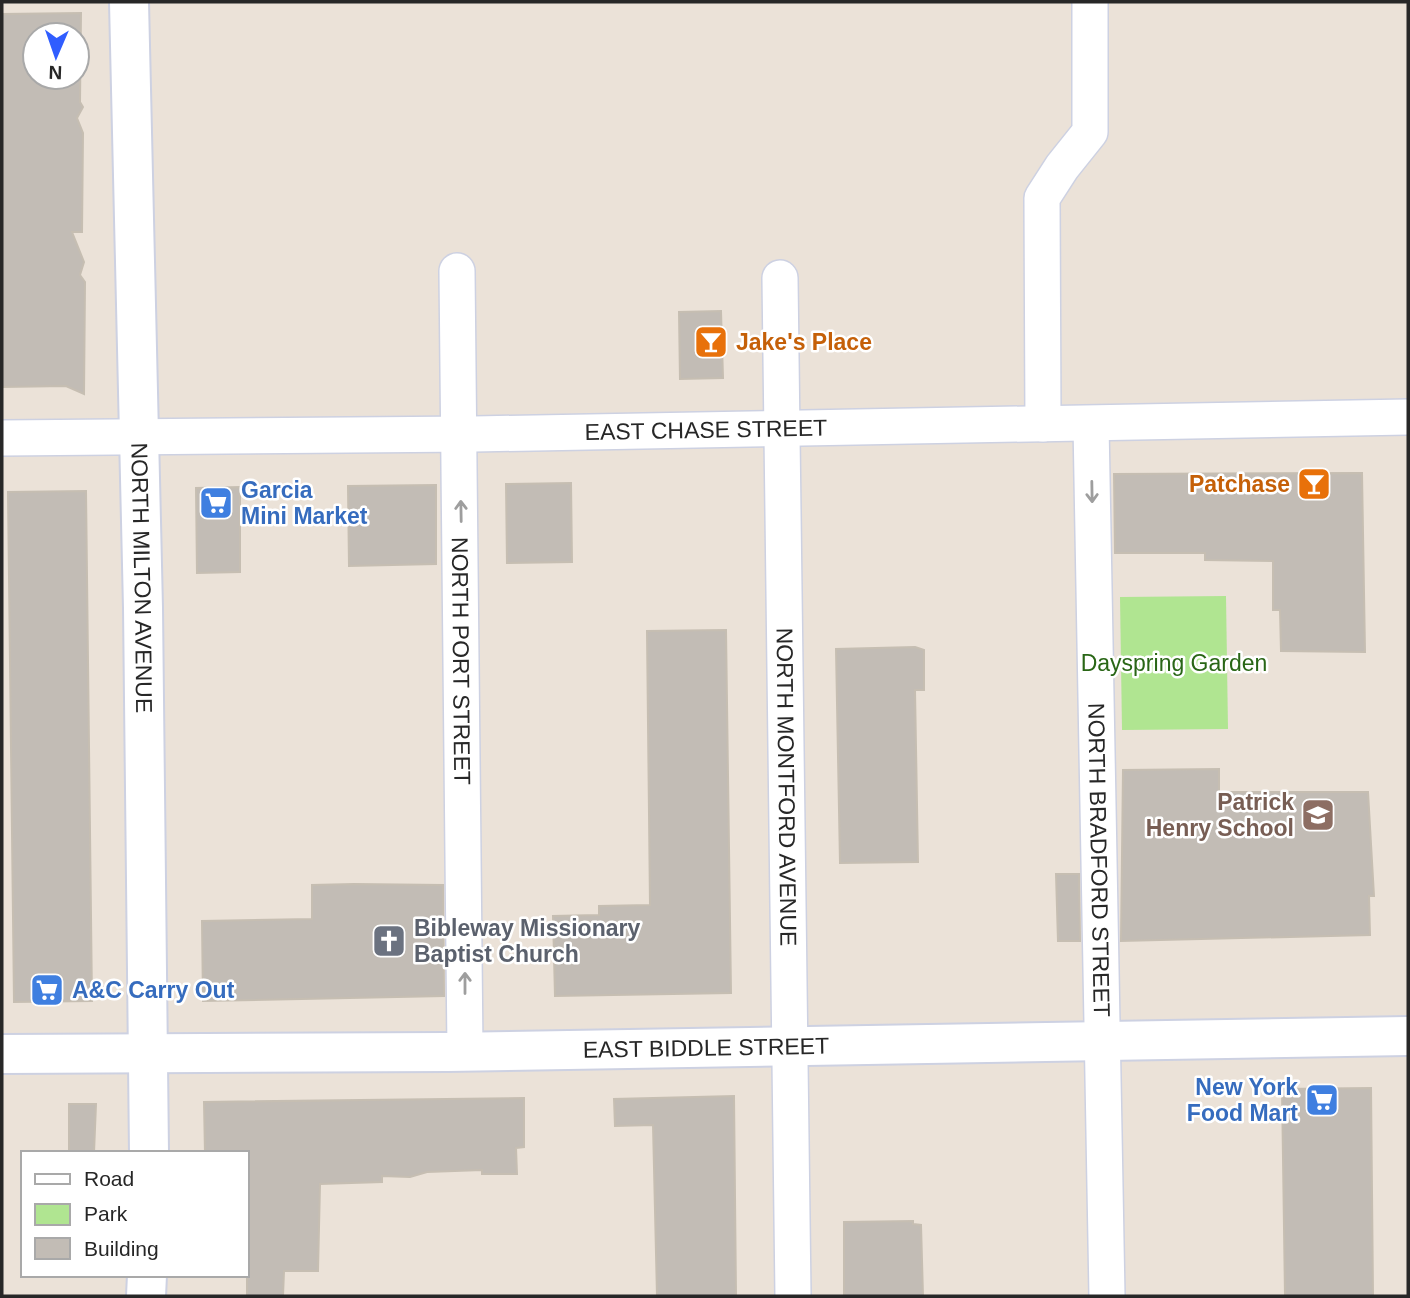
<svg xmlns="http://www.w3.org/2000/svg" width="1410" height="1298" font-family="Arial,sans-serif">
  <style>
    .green { fill: #b0e591 }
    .building { fill: #c2bcb5; stroke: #c6beb2; stroke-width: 2; fill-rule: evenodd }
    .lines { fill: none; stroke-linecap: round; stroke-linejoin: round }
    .minor-casing { stroke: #cdd1e2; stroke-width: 38 }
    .tertiary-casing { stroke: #cdd1e2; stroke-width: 42 }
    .minor { stroke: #fff; stroke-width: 35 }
    .tertiary { stroke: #fff; stroke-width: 38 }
    .oneway { stroke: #9e9e9e }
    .labels { text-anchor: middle; stroke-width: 5; stroke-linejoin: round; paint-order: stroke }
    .food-label { font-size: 23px; font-weight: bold; fill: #c56008; stroke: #fff; text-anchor: start }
    .street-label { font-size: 23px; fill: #272727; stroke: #fff }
    .shop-label { font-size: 23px; font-weight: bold; fill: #366cbe; stroke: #fff; text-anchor: start }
    .park-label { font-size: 23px; fill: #296616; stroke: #fff }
    .education-label { font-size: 23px; font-weight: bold; fill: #785e54; stroke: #fff; text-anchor: end }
    .worship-label { font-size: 23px; font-weight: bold; fill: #5b616d; stroke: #fff; text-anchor: start }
  </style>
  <rect width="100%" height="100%" fill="#ebe2d8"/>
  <path class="green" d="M1226 596 1228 729 1122 730 1120 597Z"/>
  <path class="building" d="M81 13 80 102 83 107 77 118 83 133 82 232H72L84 262 80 275 85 282 84 394 66 386 2 387V14ZM35 35H77V77H35Z
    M721 311 723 378 680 379 679 312Z
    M1362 473 1365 652 1281 651 1280 610H1273V561L1205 560V553H1115L1114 474Z
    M571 483 572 562 507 563 506 484Z
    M436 485V564L349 566 348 486Z
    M240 487V572L197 573 196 488Z
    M86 491 92 1001 14 1002 8 492Z
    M726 630 731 993 555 996 553 916 599 915V906L650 905 647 631Z
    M915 647 924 650V690H915L918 862 840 863 836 649Z
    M1219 769V792H1368L1374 896H1369L1370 935 1121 941 1123 770Z
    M1056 874H1079L1080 941H1058Z
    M354 884 443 885 444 996 203 1001 202 921 312 919V885Z
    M1371 1088 1373 1296H1285L1282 1089Z
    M734 1096 736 1296H657L653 1125 615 1126 614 1099Z
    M524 1098V1147L516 1148 517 1174H482V1170L427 1172 410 1177 382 1176V1182L320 1184 318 1271H284L283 1296H247V1153H205L204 1102Z
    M69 1104H96L94 1153H69Z
    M913 1221V1224L921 1225 923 1296H844V1222Z"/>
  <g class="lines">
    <defs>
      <g id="minor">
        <path id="s1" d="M457 271 465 1051"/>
        <path id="s2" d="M780 278 793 1296"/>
        <path d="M1043 424 1042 198 1062 167 1090 132V2"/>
        <path id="s3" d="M1091 424 1107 1296"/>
        <path id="s4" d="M2 438 474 434 1408 417"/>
      </g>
      <g id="tertiary">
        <path id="s5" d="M129 2 143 608 149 1153"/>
        <path id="s6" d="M2 1054 448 1052 1408 1036"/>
        <path d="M146 1296 147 1275"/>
      </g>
    </defs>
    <use href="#minor" class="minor-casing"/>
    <use href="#tertiary" class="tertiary-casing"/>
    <use href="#minor" class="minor"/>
    <use href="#tertiary" class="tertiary"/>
  </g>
  <defs><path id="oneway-shaft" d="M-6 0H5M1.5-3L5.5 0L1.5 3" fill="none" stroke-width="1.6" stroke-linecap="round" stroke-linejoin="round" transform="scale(1.75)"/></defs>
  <g class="oneway">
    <use href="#oneway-shaft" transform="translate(1092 492) rotate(89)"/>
    <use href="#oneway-shaft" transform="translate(461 511) rotate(-91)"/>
    <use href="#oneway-shaft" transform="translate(465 983) rotate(-90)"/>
  </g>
  <defs>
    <symbol id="bar-square" viewBox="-11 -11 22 22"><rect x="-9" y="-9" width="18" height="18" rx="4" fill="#e8710a" stroke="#fff"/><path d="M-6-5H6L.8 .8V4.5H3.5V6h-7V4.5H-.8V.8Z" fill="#fff"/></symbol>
    <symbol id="supermarket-square" viewBox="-11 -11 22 22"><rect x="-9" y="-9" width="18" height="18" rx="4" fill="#3f7fe0" stroke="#fff"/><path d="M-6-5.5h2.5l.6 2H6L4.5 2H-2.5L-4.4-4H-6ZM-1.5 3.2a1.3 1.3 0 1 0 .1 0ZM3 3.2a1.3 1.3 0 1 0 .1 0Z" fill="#fff"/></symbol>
    <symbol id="school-square" viewBox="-11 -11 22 22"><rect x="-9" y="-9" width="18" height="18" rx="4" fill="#8d6e63" stroke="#fff"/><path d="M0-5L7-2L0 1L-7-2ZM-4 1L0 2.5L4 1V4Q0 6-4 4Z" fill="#fff"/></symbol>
    <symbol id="church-square" viewBox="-11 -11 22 22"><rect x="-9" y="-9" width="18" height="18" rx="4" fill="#6b7280" stroke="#fff"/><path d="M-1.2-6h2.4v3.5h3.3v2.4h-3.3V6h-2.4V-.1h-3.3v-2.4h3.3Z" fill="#fff"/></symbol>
  </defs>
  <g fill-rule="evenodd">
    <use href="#bar-square" x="692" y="323" width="38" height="38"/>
    <use href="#bar-square" x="1295" y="465" width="38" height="38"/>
    <use href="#supermarket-square" x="197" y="484" width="38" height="38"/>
    <use href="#school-square" x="1299" y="796" width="38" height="38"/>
    <use href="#church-square" x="370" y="922" width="38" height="38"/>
    <use href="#supermarket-square" x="28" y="971" width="38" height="38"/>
    <use href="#supermarket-square" x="1303" y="1081" width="38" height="38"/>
  </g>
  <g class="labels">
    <g class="food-label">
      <text x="736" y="350">Jake's Place</text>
      <text x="1290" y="492" text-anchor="end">Patchase</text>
    </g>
    <g class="street-label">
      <text dy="8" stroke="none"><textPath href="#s4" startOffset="704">EAST CHASE STREET</textPath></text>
      <text dy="8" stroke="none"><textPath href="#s5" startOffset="576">NORTH MILTON AVENUE</textPath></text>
      <text dy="8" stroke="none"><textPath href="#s1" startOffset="390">NORTH PORT STREET</textPath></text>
      <text dy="8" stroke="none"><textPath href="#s2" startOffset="509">NORTH MONTFORD AVENUE</textPath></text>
      <text dy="8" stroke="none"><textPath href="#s3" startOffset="436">NORTH BRADFORD STREET</textPath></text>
      <text dy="8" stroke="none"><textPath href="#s6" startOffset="704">EAST BIDDLE STREET</textPath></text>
    </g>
    <g class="shop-label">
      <text x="241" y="498">Garcia<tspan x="241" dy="26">Mini Market</tspan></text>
      <text x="72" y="998">A&amp;C Carry Out</text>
      <text x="1298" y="1095" text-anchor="end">New York<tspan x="1298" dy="26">Food Mart</tspan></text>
    </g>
    <g class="park-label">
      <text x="1174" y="671">Dayspring Garden</text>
    </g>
    <g class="education-label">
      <text x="1294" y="810">Patrick<tspan x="1294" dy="26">Henry School</tspan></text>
    </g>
    <g class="worship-label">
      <text x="414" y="936">Bibleway Missionary<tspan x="414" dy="26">Baptist Church</tspan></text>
    </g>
  </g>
  <rect width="1410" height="1298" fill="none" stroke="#272727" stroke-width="7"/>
  <rect x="21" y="1151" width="228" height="126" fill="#ffffff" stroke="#a9a9a9" stroke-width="2"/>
  <rect x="35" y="1174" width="35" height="10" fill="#ffffff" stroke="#a9a9a9" stroke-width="2"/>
  <text x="84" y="1186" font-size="21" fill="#272727">Road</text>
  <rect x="35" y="1204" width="35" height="21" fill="#b0e591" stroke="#a9a9a9" stroke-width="2"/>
  <text x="84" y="1221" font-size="21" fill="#272727">Park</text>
  <rect x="35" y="1238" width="35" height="21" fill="#c2bcb5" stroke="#a9a9a9" stroke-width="2"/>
  <text x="84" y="1256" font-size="21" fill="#272727">Building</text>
  <g transform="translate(56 56) rotate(182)"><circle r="33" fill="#ffffff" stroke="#a9a9a9" stroke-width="2"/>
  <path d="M0-5L12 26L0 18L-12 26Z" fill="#305dff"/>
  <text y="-10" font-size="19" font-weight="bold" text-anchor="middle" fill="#272727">N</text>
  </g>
</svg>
